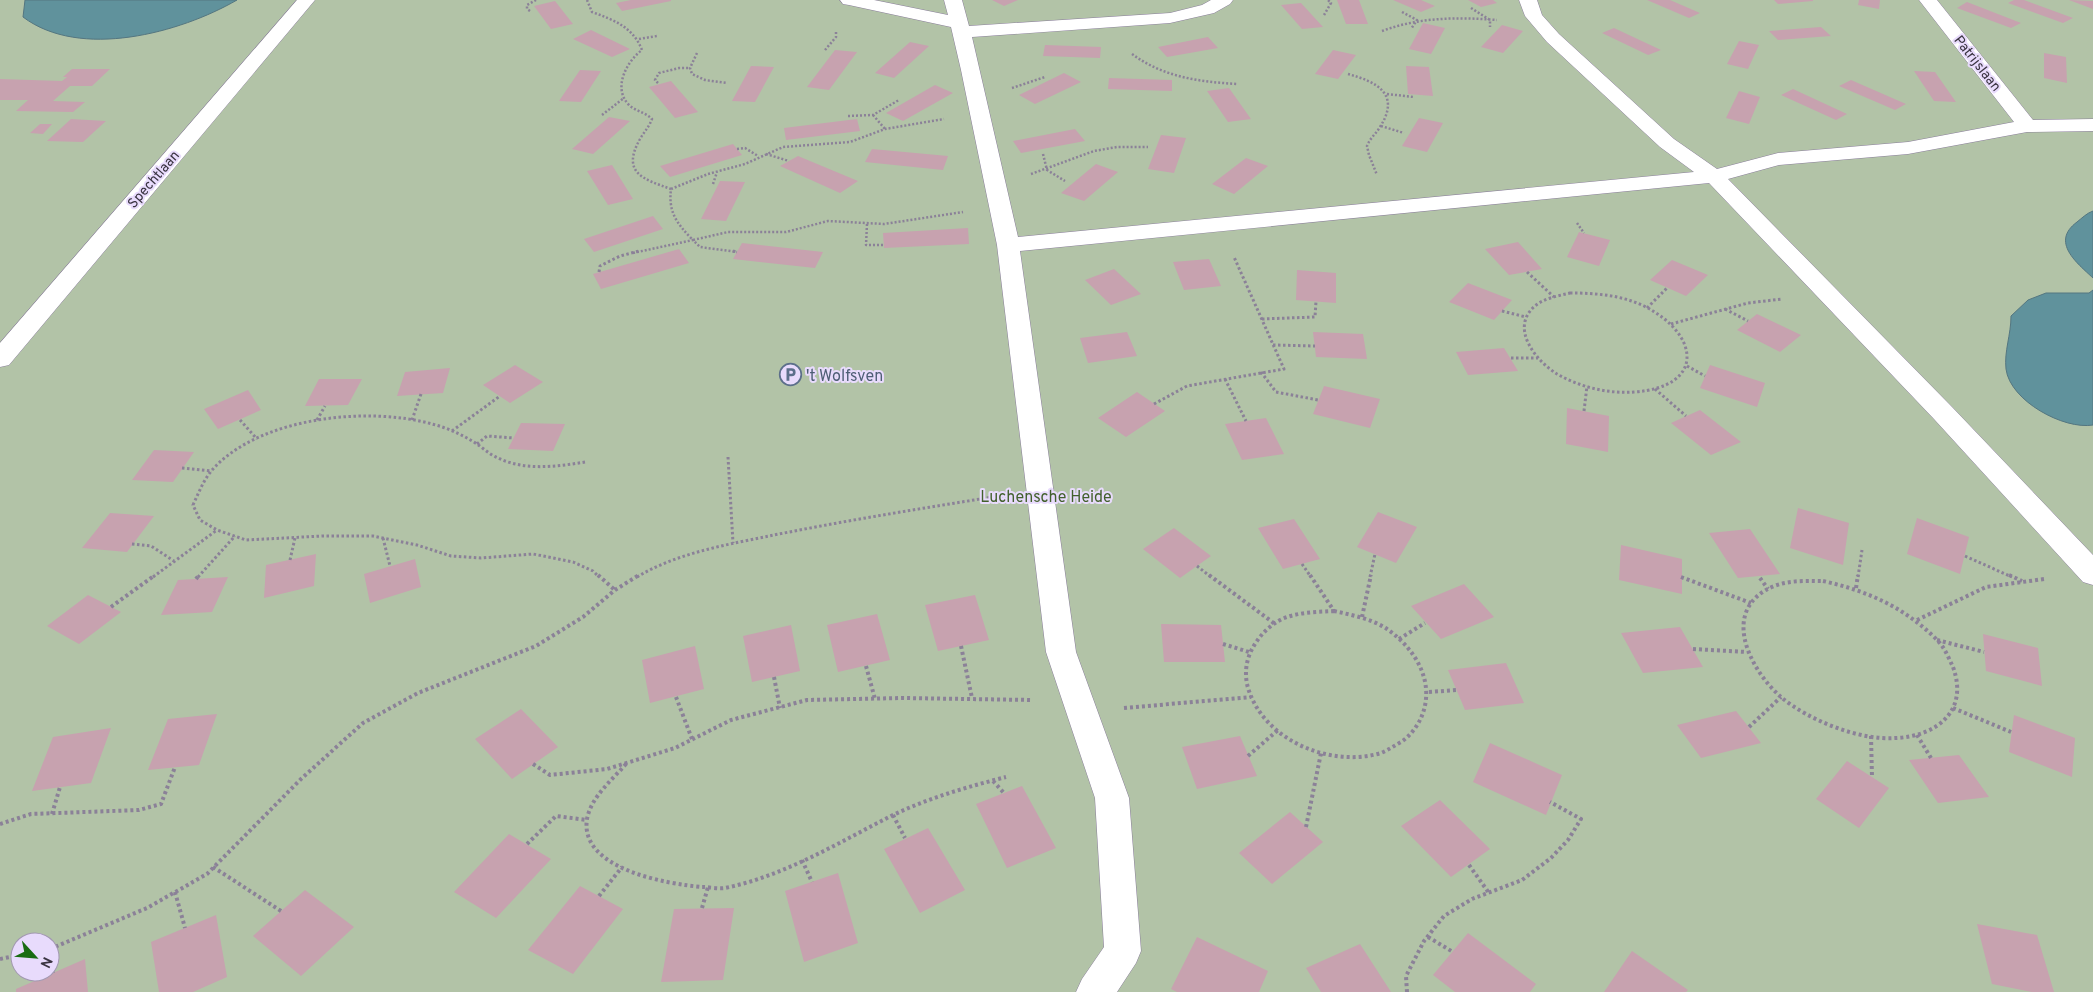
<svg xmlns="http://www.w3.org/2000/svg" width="2093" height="992" font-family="Overpass,sans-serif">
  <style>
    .green { fill: #b2c3a7; fill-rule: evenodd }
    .water { fill: #60929c; stroke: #547680 }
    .building { fill: #c7a2af }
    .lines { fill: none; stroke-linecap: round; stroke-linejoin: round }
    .minor-casing { stroke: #8a7e9b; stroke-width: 1 }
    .path-far2 { stroke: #8b8198; stroke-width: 2.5; stroke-dasharray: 2 2; stroke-linecap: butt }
    .path-far1 { stroke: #8b8198; stroke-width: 3; stroke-dasharray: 2.5 2.5; stroke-linecap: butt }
    .path { stroke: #8b8198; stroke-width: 4; stroke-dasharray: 3 3; stroke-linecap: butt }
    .minor { fill: #fff; fill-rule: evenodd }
    .labels { text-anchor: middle; stroke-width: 4; stroke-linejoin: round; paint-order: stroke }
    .far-street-label { font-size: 14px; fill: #393340; stroke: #e8dbfc }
    .service-label { font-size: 16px; fill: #4e5e75; stroke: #e8dbfc; text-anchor: start }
    .park-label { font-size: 16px; fill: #42602c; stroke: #e8dbfc }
  </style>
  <rect width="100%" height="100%" fill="#e8dbfc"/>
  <path class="green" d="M0 0H2093V992H0ZM20 942H50V972H20Z"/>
  <path class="water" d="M25 0H237C180 33 80 60 23 17Z
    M2093 211V278C2077 263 2050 242 2077 222 2082 218 2087 213 2093 211Z
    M2093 290V425C2064 430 2010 401 2006 369 2004 351 2011 335 2011 316L2028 300 2046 293H2089Z"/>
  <path class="building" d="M631 0H671V1L622 11 616 3Z
    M992 0H1018L1004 6Z
    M1337 0H1359L1368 24H1346Z
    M1393 0H1421L1435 6 1421 12Z
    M1468 0H1493L1497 3 1481 7Z
    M1647 0H1670L1700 13 1689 18Z
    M1774 0H1813V1L1778 4Z
    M1859 0H1880L1879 9 1858 5Z
    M2014 0H2024L2073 18 2063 23 2008 3Z
    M2069 0 2093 1V9Z
    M555 1 573 24 551 29 534 6Z
    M1967 2 2021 23 2011 28 1957 8Z
    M1301 3 1323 27 1302 29 1281 5Z
    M1423 23 1445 28 1431 54 1409 49Z
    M1502 25 1523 31 1503 53 1481 47Z
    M1821 27 1831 36 1778 40 1769 31Z
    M1614 28 1661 50 1648 55 1602 33Z
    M591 30 630 49 612 57 573 39Z
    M1208 37 1218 48 1167 57 1158 47Z
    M1739 41 1759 45 1748 69 1727 64Z
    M910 42 929 46 894 78 875 73Z
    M1045 45 1101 47 1100 58 1043 56Z
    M835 50 857 52 829 90 807 87Z
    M1333 50 1356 55 1338 79 1315 74Z
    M2044 53 2066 57 2067 83 2044 78Z
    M751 66 774 67 755 102 732 101Z
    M1406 66 1429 67 1433 96 1408 94Z
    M72 69H110L92 86H70L53 101 85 102 73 112 16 111 28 100H0V79L62 81 67 77H63Z
    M580 70 601 71 581 102 559 101Z
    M1914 71 1935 72 1956 102 1934 101Z
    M1064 73 1081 82 1035 104 1019 95Z
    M1109 78 1172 80V91L1108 89Z
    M1851 80 1906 104 1895 110 1839 86Z
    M671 81 698 112 675 118 649 87Z
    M935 85 953 93 903 121 886 113Z
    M1229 88 1251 119 1228 122 1207 91Z
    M1793 89 1847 114 1836 120 1781 95Z
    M1739 91 1760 97 1749 124 1726 118Z
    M609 117 630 121 593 154 572 149Z
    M1419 118 1443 123 1427 152 1402 146Z
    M71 119 106 121 83 142 47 141Z
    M857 119 860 131 786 140 784 128Z
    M40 124H52L43 134 30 133Z
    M1075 129 1085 141 1021 153 1013 141Z
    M1161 135 1186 138 1174 173 1148 169Z
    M733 144 742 155 670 177 660 166Z
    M872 149 948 156 943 170 865 162Z
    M798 156 858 181 840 193 780 166Z
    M1246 158 1268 166 1234 194 1212 184Z
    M1096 164 1118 172 1084 201 1061 193Z
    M612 165 633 199 608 205 587 171Z
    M720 181 745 182 726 221 701 219Z
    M653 216 663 229 594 252 584 239Z
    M968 228 969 244 884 248 883 233Z
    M1579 232 1610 240 1599 266 1567 257Z
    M1518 242 1542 269 1509 275 1485 249Z
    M742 243 823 252 815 268 733 259Z
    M679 249 689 263 601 289 593 274Z
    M1209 259 1221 286 1184 290 1173 262Z
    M1672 260 1708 275 1686 296 1650 280Z
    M1114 269 1141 294 1111 305 1085 280Z
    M1297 270 1336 273V303L1296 300Z
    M1468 283 1512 300 1494 320 1449 302Z
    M1757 314 1801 335 1780 352 1737 330Z
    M1127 332 1137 356 1088 363 1080 338Z
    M1313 332 1363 334 1367 359 1316 357Z
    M1504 348 1518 371 1468 375 1456 352Z
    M515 365 543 382 510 403 483 385Z
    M1710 365 1765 383 1757 407 1700 388Z
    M450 368 443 393 397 396 405 372Z
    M319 379H362L348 405 305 406Z
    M1324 386 1380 399 1370 428 1313 414Z
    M248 390 261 410 218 429 204 409Z
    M1137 392 1165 411 1126 437 1098 418Z
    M1567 408 1609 416 1608 452 1566 444Z
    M1700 410 1741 442 1711 455 1671 423Z
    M1266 418 1284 454 1242 460 1225 424Z
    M521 423 565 424 553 451 508 449Z
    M154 450 194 452 173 482 132 480Z
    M1798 508 1849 523 1843 565 1790 548Z
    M1378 512 1417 527 1396 563 1357 547Z
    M110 513 154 516 127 552 82 548Z
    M1917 518 1969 537 1960 574 1907 554Z
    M1294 519 1320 559 1283 569 1258 528Z
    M1174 528 1211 556 1180 578 1143 549Z
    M1750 529 1780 574 1738 578 1709 533Z
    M1621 545 1682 559V594L1619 580Z
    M316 554 314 586 264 598 266 565Z
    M415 559 421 587 370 603 364 574Z
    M228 577 212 612 161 615 178 580Z
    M1464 584 1494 617 1441 639 1411 606Z
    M88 595 121 612 79 644 47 626Z
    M975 595 989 640 938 651 925 605Z
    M877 614 890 660 838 672 827 625Z
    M1161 624 1221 625 1225 662H1164Z
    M791 625 800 671 752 682 743 636Z
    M1680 627 1703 667 1643 673 1621 633Z
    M1983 634 2038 648 2042 686 1986 671Z
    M695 646 704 689 650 703 642 660Z
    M1506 663 1524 703 1465 710 1448 670Z
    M521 709 558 747 512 779 475 739Z
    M1736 711 1761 743 1701 758 1677 725Z
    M217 714 199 765 148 770 168 719Z
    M2014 715 2075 738 2072 777 2009 752Z
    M111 728 91 783 32 791 53 737Z
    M1240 736 1257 776 1197 789 1182 747Z
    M1490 743 1562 775 1546 815 1473 782Z
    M1959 755 1989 797 1938 803 1909 760Z
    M1847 761 1889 788 1859 828 1816 799Z
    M1022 786 1056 848 1007 868 976 804Z
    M1440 800 1490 849 1451 877 1401 826Z
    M1290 812 1323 842 1272 884 1239 853Z
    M928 828 965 890 920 913 884 849Z
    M509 834 551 859 496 918 454 892Z
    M838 873 858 943 804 962 785 891Z
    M580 886 623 909 573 974 528 950Z
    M305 890 354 927 301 976 253 936Z
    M734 908 723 980 661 982 674 909Z
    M216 915 227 977 193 992H159L151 942Z
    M1977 924 2037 935 2054 992H2032L1992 984Z
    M1468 933 1536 984 1530 992H1455L1433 975Z
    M1197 937 1268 971 1259 992H1177L1171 989Z
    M1360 944 1391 992H1321L1306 968Z
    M1632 951 1688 990 1686 992H1604Z
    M85 959 88 992H16V989Z"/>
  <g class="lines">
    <defs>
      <path id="minor" d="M297 0H315L9 365 0 367V343Z
        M840 0H874L948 15 944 0H962L969 26 1170 13 1202 5 1211 0H1233L1230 4 1214 13 1170 23 972 37 1018 237 1694 172 1660 147 1547 42 1525 16 1519 0H1537L1542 15 1559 34 1674 139 1717 169 1778 153 1908 142 2014 122 1919 0H1937L2033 120 2093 119V131L2027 132 1908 154 1779 165 1728 179 1952 407 2093 555V585L2083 582 1934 419 1709 183 1020 251 1076 652 1129 798 1141 951 1136 963 1117 992H1076L1082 979 1104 947 1095 798 1046 652 997 245 961 70 951 27 849 5 843 4Z"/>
    </defs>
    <use href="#minor" class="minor-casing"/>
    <path class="path-far2" d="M587 0 592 12C614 20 633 27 642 50 627 61 612 88 629 105 635 111 645 112 652 119 649 127 644 132 640 139 621 173 643 179 671 189 668 212 677 224 693 240L728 232H786L828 221 884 224 963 212
      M1471 8 1490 20V27
      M530 11 527 9V5L536 0
      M1402 12 1417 20 1411 29
      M1324 15 1331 3 1328 0
      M1382 31C1420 17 1457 17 1497 20
      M639 39 657 36
      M825 50 836 37V30
      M697 53 690 68 692 74 705 80 727 83
      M1132 54C1163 77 1200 82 1238 84
      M1348 74C1377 82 1401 94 1380 127 1376 134 1370 138 1367 146L1369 155 1377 175
      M658 83 655 80 659 73 679 68H690
      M1012 88 1045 77
      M1387 94 1414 97
      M602 115 624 98
      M873 115 885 129
      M848 116 873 115 899 100
      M1381 126 1404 133
      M737 149 745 148 758 156
      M766 154 789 161
      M1043 154 1047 170 1065 181
      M1031 174 1094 151 1117 147H1148
      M713 184 717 172
      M671 189 708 174 745 164 783 147 850 142 885 129 944 119
      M1577 223 1584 233
      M867 224 866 245H884
      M633 253 693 240 700 247 737 252"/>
    <path class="path-far1" d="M733 251 737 252
      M599 272 600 266 620 256 639 251
      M1527 272 1554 297
      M1570 293C1595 293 1621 295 1644 306 1700 334 1706 387 1634 392 1608 394 1580 387 1557 374 1536 361 1509 328 1535 306 1544 298 1558 296 1570 293Z
      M1647 308 1667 288
      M1725 309 1748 321
      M1502 311 1526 317
      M1262 319 1315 317 1316 301
      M1671 324 1748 303 1782 299
      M1273 345 1315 346
      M1511 358H1538
      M1687 366 1705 376
      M1261 372 1276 392 1318 400
      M1225 379 1246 421
      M1655 389 1686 416
      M1154 404 1187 386 1284 369 1234 257
      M1584 411 1587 386
      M240 420 257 439
      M317 420 325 406
      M412 420 421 394
      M452 431 500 396
      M477 444 487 436 514 438
      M728 457 733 543
      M585 462C555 467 523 471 496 457 489 454 483 448 477 444 463 435 448 428 432 424 368 406 260 417 213 469 204 479 199 492 193 505L200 520 217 530 246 540 323 536H373L417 545 451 556 481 558 533 554 573 562 593 571 599 577
      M182 468 212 471
      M383 538 390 566
      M132 544 151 546 174 561
      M1965 556 2012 577
      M290 560 295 538
      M1302 564 1311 577
      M1197 566 1211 577
      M153 577 217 530
      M198 577 235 536
      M637 577C676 553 730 544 774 535 849 520 924 508 999 496
      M1370 577 1375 554
      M1858 577 1862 550"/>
    <path class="path" d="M598 575 615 590
      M1209 575 1275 624
      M1310 575 1334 611
      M2009 575 2022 581
      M1681 577 1751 603
      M1760 578 1768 589
      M196 579 199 575
      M1823 581C1868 591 1906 608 1938 641 1945 648 1949 659 1953 667 1969 711 1937 736 1896 738 1860 741 1808 720 1781 697 1749 669 1719 609 1774 586 1790 580 1807 581 1823 581Z
      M1856 588 1858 575
      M111 607 155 575
      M1334 611C1352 615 1372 619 1387 629 1417 650 1437 685 1420 720 1416 728 1409 737 1401 742 1394 746 1388 750 1381 753 1331 768 1266 741 1249 691 1243 674 1246 656 1257 641 1263 632 1272 624 1282 619 1298 612 1317 612 1334 611Z
      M1362 617 1371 575
      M1917 620 1986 587 2044 579
      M1399 639 1425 623
      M1937 640 1984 652
      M1223 644 1249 652
      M961 646 972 698
      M1693 649 1747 652
      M866 666 875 699
      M774 677 780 708
      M1429 692 1457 690
      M676 697 692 739
      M1124 708 1251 697
      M1953 708 2011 732
      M1749 727 1781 697
      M1917 735 1931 758
      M1871 736 1872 777
      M1248 756 1278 730
      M533 764 550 775 607 769 675 748 731 720 807 700 902 698 1033 700
      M626 764C612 780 591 797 587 819 579 869 667 884 702 887 709 887 718 889 725 888 784 876 838 843 891 816 928 798 967 787 1006 777
      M993 781 1004 793
      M52 814 60 787
      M893 815 905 838
      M0 824 31 814 139 810 161 804 175 767
      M1306 827 1321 753
      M527 844 556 816 587 820
      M802 860 812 882
      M1469 865 1489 893
      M213 867 281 911
      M175 892 185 928
      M599 896 622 867
      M702 908 708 887
      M1428 937 1453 952
      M50 949 147 908 207 874 301 779 363 723 418 693 536 646 583 617 615 590 639 575
      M0 959 20 955
      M50 960 53 973
      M1407 992 1406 976 1424 941 1444 916 1472 899 1522 880 1551 858 1568 840 1581 819 1550 802"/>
    <use href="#minor" class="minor"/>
  </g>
  <defs>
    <symbol id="parking-ring" viewBox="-11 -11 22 22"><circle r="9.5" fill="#e8dbfc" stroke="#5c6f8a" stroke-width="1.5"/><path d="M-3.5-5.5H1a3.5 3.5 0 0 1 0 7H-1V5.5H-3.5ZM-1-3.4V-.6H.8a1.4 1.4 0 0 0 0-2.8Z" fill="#5c6f8a"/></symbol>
  </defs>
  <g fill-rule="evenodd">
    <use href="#parking-ring" x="778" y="362" width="25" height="25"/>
  </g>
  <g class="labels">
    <g class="far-street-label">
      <text transform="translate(1978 63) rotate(52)" y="5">Patrijslaan</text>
      <text transform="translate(153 179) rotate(-49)" y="5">Spechtlaan</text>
    </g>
    <g class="service-label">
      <text x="806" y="381">'t Wolfsven</text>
    </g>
    <g class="park-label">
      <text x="1046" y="502">Luchensche Heide</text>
    </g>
  </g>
  <g transform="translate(35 957) rotate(116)"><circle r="24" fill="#e8dbfc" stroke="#a298b1"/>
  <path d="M0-4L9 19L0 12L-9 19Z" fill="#196c12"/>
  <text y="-8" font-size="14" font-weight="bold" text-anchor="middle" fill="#393340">N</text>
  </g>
</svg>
